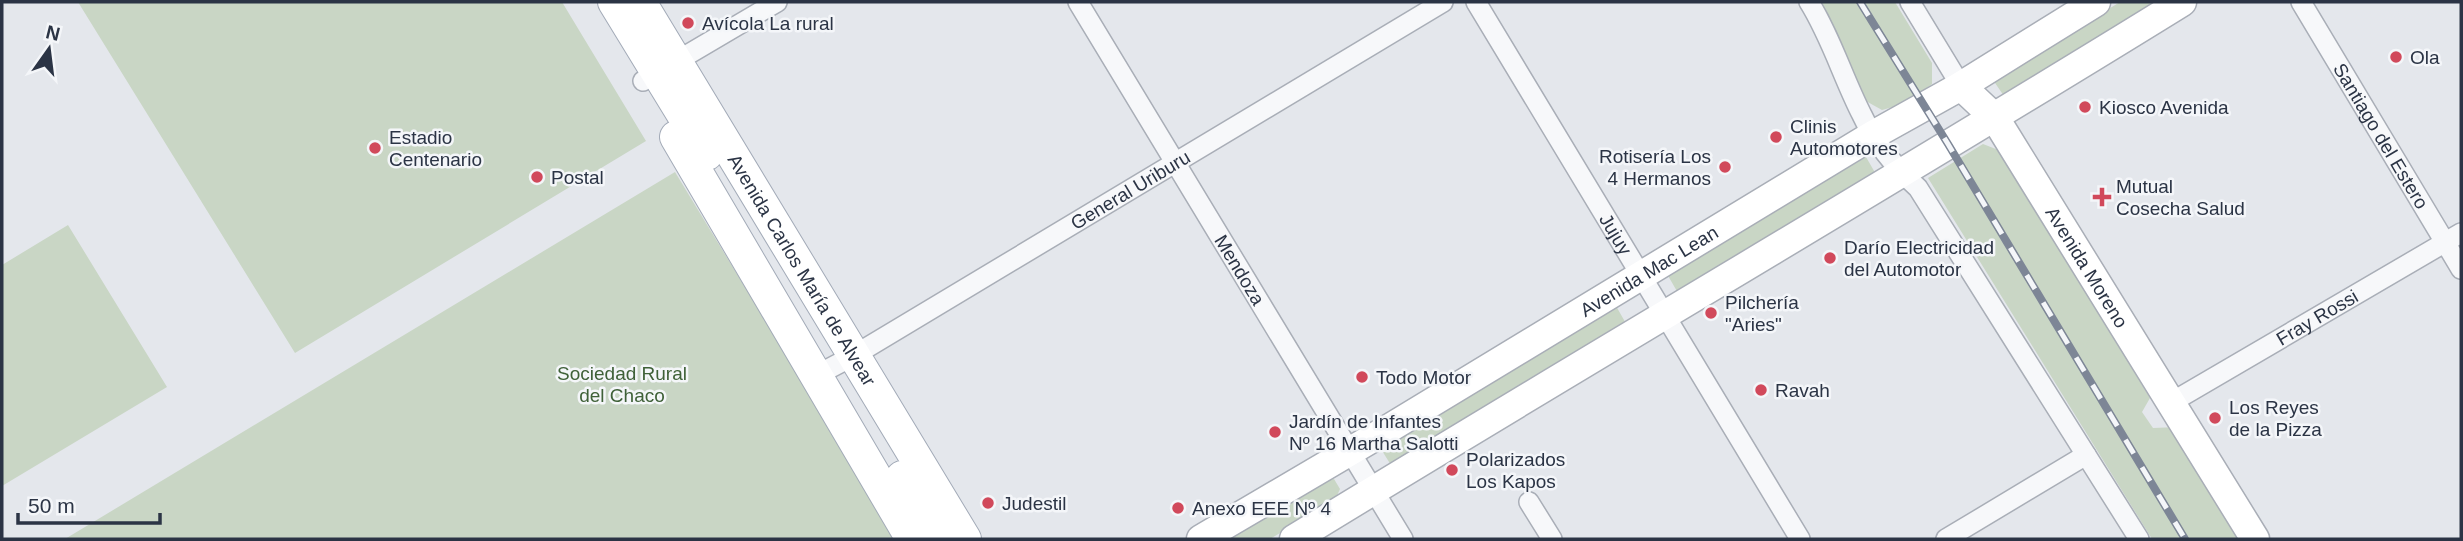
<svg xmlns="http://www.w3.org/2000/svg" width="2463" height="541" font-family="Helvetica,sans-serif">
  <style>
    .green { fill: #c9d6c5 }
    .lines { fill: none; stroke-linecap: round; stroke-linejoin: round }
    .street-casing { stroke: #a9aeb7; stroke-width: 22 }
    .secondary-casing { stroke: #a9aeb7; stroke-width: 31 }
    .primary-casing { stroke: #a3abb8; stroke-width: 34 }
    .street { stroke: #f7f8fa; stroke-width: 19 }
    .secondary { stroke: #fff; stroke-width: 28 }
    .primary { stroke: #fff; stroke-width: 32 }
    .rail-casing { stroke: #7d8696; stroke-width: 8 }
    .rail { stroke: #f4f6f9; stroke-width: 5; stroke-dasharray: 16; stroke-linecap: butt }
    .poi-dot { fill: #d1495b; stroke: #f4f6f9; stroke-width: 2.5 }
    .labels { text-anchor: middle; stroke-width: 5; stroke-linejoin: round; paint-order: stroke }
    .poi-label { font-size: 19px; fill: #2b3445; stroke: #f4f6f9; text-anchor: start }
    .street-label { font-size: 19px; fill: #2b3445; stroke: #f4f6f9 }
    .park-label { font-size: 19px; fill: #3f6138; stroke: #f4f6f9 }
  </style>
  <rect width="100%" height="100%" fill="#e4e7ec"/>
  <path class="green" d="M78 2H562L646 141 295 353Z
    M1818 2H1895L1932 63V84L1907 103 1882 110 1864 100Z
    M2120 2H2160L2006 99 1993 80Z
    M1983 144 2001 151 2150 398 2142 412 2153 428 2178 427 2244 539H2152L1928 178Z
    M1866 157 1877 176 1678 293 1667 274Z
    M675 172 898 539H65Z
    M68 225 167 387 2 486V265Z
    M1616 306 1628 327 1394 470 1381 449Z
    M1334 479 1340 489 1335 500 1270 539H1222L1319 481Z"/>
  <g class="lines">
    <defs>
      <g id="street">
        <path id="s1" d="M1078 2 1403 539"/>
        <path id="s2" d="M1476 2 1800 539"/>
        <path d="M1809 2C1831 37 1843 78 1862 115 1875 143 1896 168 1918 188L2139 539"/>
        <path d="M1910 2 1961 86"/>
        <path id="s3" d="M2301 2 2461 269"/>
        <path d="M643 81 777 2"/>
        <path id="s4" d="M817 375 853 356 1443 2"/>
        <path id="s5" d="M2172 402 2461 233"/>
        <path d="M1529 502 1552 539"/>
        <path d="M1946 539 2086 455"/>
      </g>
      <g id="secondary">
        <path id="s6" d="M1961 86 1995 118 2255 539"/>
        <path id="s7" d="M1201 539 1393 426 1873 135 1961 86 2096 2"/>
        <path d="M1294 539C1589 358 1888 184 2182 2"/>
      </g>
      <g id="primary">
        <path d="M614 2 707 154"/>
        <path id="s8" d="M640 2 965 539"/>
        <path d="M676 137 912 539"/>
        <path d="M902 477 939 539"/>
      </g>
    </defs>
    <use href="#street" class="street-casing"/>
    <use href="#secondary" class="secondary-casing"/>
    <use href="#primary" class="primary-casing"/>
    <use href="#street" class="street"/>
    <use href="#secondary" class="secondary"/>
    <use href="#primary" class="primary"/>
    <defs>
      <path id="rail" d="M1860 2 1948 144 2185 539"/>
    </defs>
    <use href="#rail" class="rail-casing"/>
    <use href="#rail" class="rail"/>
  </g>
  <g class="poi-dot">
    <circle cx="688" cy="23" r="7"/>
    <circle cx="2396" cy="57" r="7"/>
    <circle cx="2085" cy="107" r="7"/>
    <circle cx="1776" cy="137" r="7"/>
    <circle cx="375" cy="148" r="7"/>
    <circle cx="1725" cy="167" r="7"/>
    <circle cx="537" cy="177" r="7"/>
    <path d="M2098.5 186.5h7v7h7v7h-7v7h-7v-7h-7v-7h7z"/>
    <circle cx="1830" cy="258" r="7"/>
    <circle cx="1711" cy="313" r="7"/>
    <circle cx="1362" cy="377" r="7"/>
    <circle cx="1761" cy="390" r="7"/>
    <circle cx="2215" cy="418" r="7"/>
    <circle cx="1275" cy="432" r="7"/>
    <circle cx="1452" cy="470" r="7"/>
    <circle cx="988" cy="503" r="7"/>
    <circle cx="1178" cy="508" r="7"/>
  </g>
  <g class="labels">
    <g class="poi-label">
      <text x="702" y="30">Avícola La rural</text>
      <text x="2410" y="64">Ola</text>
      <text x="2099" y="114">Kiosco Avenida</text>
      <text x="1790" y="133">Clinis<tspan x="1790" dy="22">Automotores</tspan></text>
      <text x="389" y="144">Estadio<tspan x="389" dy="22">Centenario</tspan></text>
      <text x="1711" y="163" text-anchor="end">Rotisería Los<tspan x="1711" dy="22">4 Hermanos</tspan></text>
      <text x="551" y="184">Postal</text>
      <text x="2116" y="193">Mutual<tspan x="2116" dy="22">Cosecha Salud</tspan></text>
      <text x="1844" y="254">Darío Electricidad<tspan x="1844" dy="22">del Automotor</tspan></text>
      <text x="1725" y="309">Pilchería<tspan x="1725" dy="22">"Aries"</tspan></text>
      <text x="1376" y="384">Todo Motor</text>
      <text x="1775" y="397">Ravah</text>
      <text x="2229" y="414">Los Reyes<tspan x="2229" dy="22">de la Pizza</tspan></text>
      <text x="1289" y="428">Jardín de Infantes<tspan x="1289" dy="22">Nº 16 Martha Salotti</tspan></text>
      <text x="1466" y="466">Polarizados<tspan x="1466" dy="22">Los Kapos</tspan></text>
      <text x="1002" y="510">Judestil</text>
      <text x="1192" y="515">Anexo EEE Nº 4</text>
    </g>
    <g class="street-label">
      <text dy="7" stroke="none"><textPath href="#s3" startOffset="156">Santiago del Estero</textPath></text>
      <text dy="7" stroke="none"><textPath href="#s4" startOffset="364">General Uriburu</textPath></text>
      <text dy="7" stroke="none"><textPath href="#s2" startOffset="271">Jujuy</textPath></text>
      <text dy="7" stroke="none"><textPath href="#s6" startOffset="222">Avenida Moreno</textPath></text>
      <text dy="7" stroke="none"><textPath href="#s1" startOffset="313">Mendoza</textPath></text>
      <text dy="7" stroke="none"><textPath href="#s8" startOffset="313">Avenida Carlos María de Alvear</textPath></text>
      <text dy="7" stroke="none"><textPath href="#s7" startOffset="522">Avenida Mac Lean</textPath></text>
      <text dy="7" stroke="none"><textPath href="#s5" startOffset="168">Fray Rossi</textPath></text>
    </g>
    <g class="park-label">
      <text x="622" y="380">Sociedad Rural<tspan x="622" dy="22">del Chaco</tspan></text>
    </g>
  </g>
  <rect width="2463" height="541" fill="none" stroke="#2b3445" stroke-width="7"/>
  <g transform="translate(49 49) rotate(14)" stroke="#f4f6f9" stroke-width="5" paint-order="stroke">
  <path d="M0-5L12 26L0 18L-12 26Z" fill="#2b3445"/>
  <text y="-10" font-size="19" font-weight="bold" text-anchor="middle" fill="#2b3445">N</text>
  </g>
  <path d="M18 513v10h142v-10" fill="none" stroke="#2b3445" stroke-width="3.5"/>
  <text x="28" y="513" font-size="21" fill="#2b3445" stroke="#f4f6f9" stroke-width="5" paint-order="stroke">50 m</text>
</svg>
